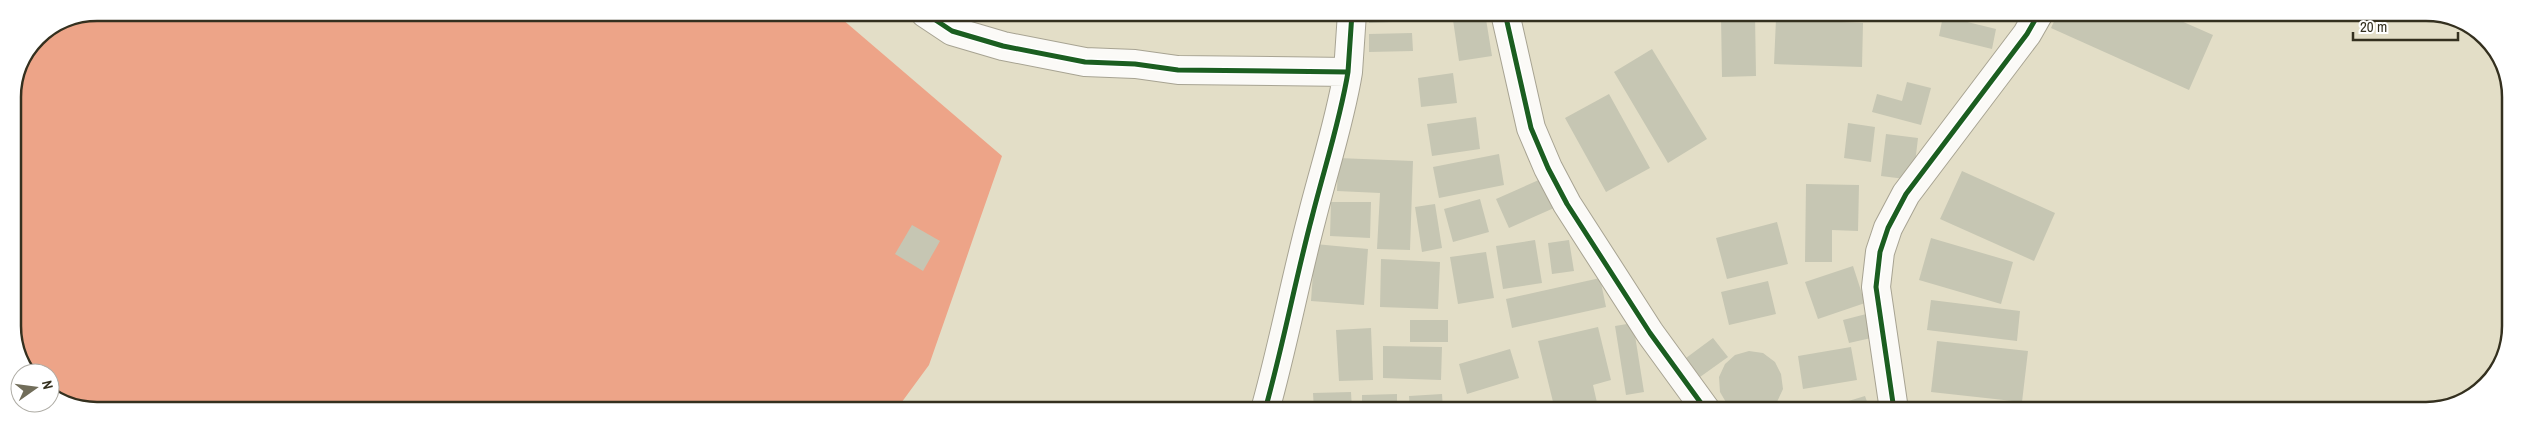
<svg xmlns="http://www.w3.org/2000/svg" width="2523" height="423" font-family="'Archivo Narrow',sans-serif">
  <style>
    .forest { fill: #eda488 }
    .building { fill: #c6c6b3 }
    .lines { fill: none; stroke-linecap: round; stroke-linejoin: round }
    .minor-casing { stroke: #a7a392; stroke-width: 30 }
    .minor { stroke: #fbfaf7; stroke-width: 28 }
    .cycleway-casing { stroke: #fff; stroke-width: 8 }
    .cycleway { stroke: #1b5e20; stroke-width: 5 }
    .rim { fill: none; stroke: #34301f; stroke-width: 2.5 }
  </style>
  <rect width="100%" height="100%" fill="#e3dec7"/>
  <path class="forest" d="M97 13H835L1002 156 929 365 896 410H86L50 393V373H31L15 347 13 97 19 65 38 37 65 19Z"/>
  <path class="building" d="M1369 13H1415V21L1369 23Z
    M1452 13H1485L1492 56 1459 61Z
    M2058 13H2163L2213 35 2189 90 2051 28Z
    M1755 15 1756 76 1722 77 1721 16Z
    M1943 16 1996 29 1992 49 1939 36Z
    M1776 19 1863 23 1862 67 1774 64Z
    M1412 33 1413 51 1369 52V34Z
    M1652 49 1707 139 1668 163 1614 72Z
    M1453 73 1457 103 1421 107 1418 78Z
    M1907 82 1931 88 1921 125 1872 112 1877 94 1902 101Z
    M1609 94 1650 168 1606 192 1565 118Z
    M1476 117 1480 149 1432 156 1427 124Z
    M1848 123 1875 127 1871 162 1844 158Z
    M1886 134 1918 138 1913 180 1881 176Z
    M1499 154 1504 185 1439 198 1433 167Z
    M1338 158 1413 161 1410 250 1377 249 1380 193 1337 191Z
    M1962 171 2055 213 2034 261 1940 219Z
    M1541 179 1554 208 1509 228 1496 199Z
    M1806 184 1859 185 1858 231 1832 230V262H1805Z
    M1480 199 1489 232 1453 242 1444 209Z
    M1331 202H1371L1370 238 1330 236Z
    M1435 204 1442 248 1422 252 1415 207Z
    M1777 222 1788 264 1727 279 1716 238Z
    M912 225 940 241 923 271 895 254Z
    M1931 238 2013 262 2001 304 1919 280Z
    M1535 240 1542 283 1503 289 1496 246Z
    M1569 240 1574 271 1552 274 1548 243Z
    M1315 244 1368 249 1364 305 1311 301Z
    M1486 252 1494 298 1458 304 1450 257Z
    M1381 259 1440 262 1438 309 1380 307Z
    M1853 266 1865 303 1818 319 1805 282Z
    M1600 278 1606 307 1512 328 1506 299Z
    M1768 281 1776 314 1729 325 1721 292Z
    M1931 300 2020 311 2017 341 1927 330Z
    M1874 312 1880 336 1849 343 1843 320Z
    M1410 320H1448V342H1410Z
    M1633 323 1644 392 1626 395 1615 326Z
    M1598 327 1611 380 1593 385 1598 407 1585 410H1555L1538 341Z
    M1371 328 1373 380 1339 381 1336 330Z
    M1713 338 1728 357 1700 377 1686 358Z
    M1937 341 2028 351 2022 402 1931 392Z
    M1383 346 1442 347 1441 380 1383 378Z
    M1851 347 1857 380 1803 389 1798 356Z
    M1510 349 1519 378 1467 394 1459 364Z
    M1749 351 1763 353 1775 362 1781 374 1783 389 1777 402 1767 410H1735L1727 404 1720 392 1719 377 1725 364 1735 355Z
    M1351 392 1352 410H1314L1313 393Z
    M1397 394V410H1362V395Z
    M1442 394 1443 410H1410L1409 396Z
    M1865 396 1870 410H1819Z
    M1641 404 1643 410H1623Z
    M1496 407V410H1483V409Z"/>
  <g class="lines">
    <defs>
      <path id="minor" d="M925 13 952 31 1003 46 1085 62 1135 64 1178 70 1348 72 1352 13
        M1505 13 1531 128 1548 168 1567 204 1650 333 1706 410
        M1265 410C1283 346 1295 281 1312 217 1324 169 1340 121 1348 72
        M1894 410 1876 287 1880 252 1888 228 1906 194 2027 34 2039 13"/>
    </defs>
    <use href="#minor" class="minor-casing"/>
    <use href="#minor" class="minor"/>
    <defs>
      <path id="cycleway" d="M925 13 952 31 1003 46 1085 62 1135 64 1178 70 1348 72 1352 13
        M1505 13 1531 128 1548 168 1567 204 1650 333 1706 410
        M1265 410C1283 346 1295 281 1312 217 1324 169 1340 121 1348 72
        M1894 410 1876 287 1880 252 1888 228 1906 194 2027 34 2039 13"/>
    </defs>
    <use href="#cycleway" class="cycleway-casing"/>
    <use href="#cycleway" class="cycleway"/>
  </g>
  <path d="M0 0H2523V423H0ZM97 21H2426A76 76 0 0 1 2502 97V326A76 76 0 0 1 2426 402H97A76 76 0 0 1 21 326V97A76 76 0 0 1 97 21Z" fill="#fff" fill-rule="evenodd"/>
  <path class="rim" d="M97 21H2426A76 76 0 0 1 2502 97V326A76 76 0 0 1 2426 402H97A76 76 0 0 1 21 326V97A76 76 0 0 1 97 21Z"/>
  <g transform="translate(35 388) rotate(76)"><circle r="24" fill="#ffffff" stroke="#aeaca5"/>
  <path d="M0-4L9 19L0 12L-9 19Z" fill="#716d5a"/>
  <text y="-8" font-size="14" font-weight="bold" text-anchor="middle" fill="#34301f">N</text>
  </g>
  <path d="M2353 32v8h105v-8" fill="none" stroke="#34301f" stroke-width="2.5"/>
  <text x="2360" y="32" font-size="15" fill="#34301f" stroke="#ffffff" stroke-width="4" paint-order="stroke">20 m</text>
</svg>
